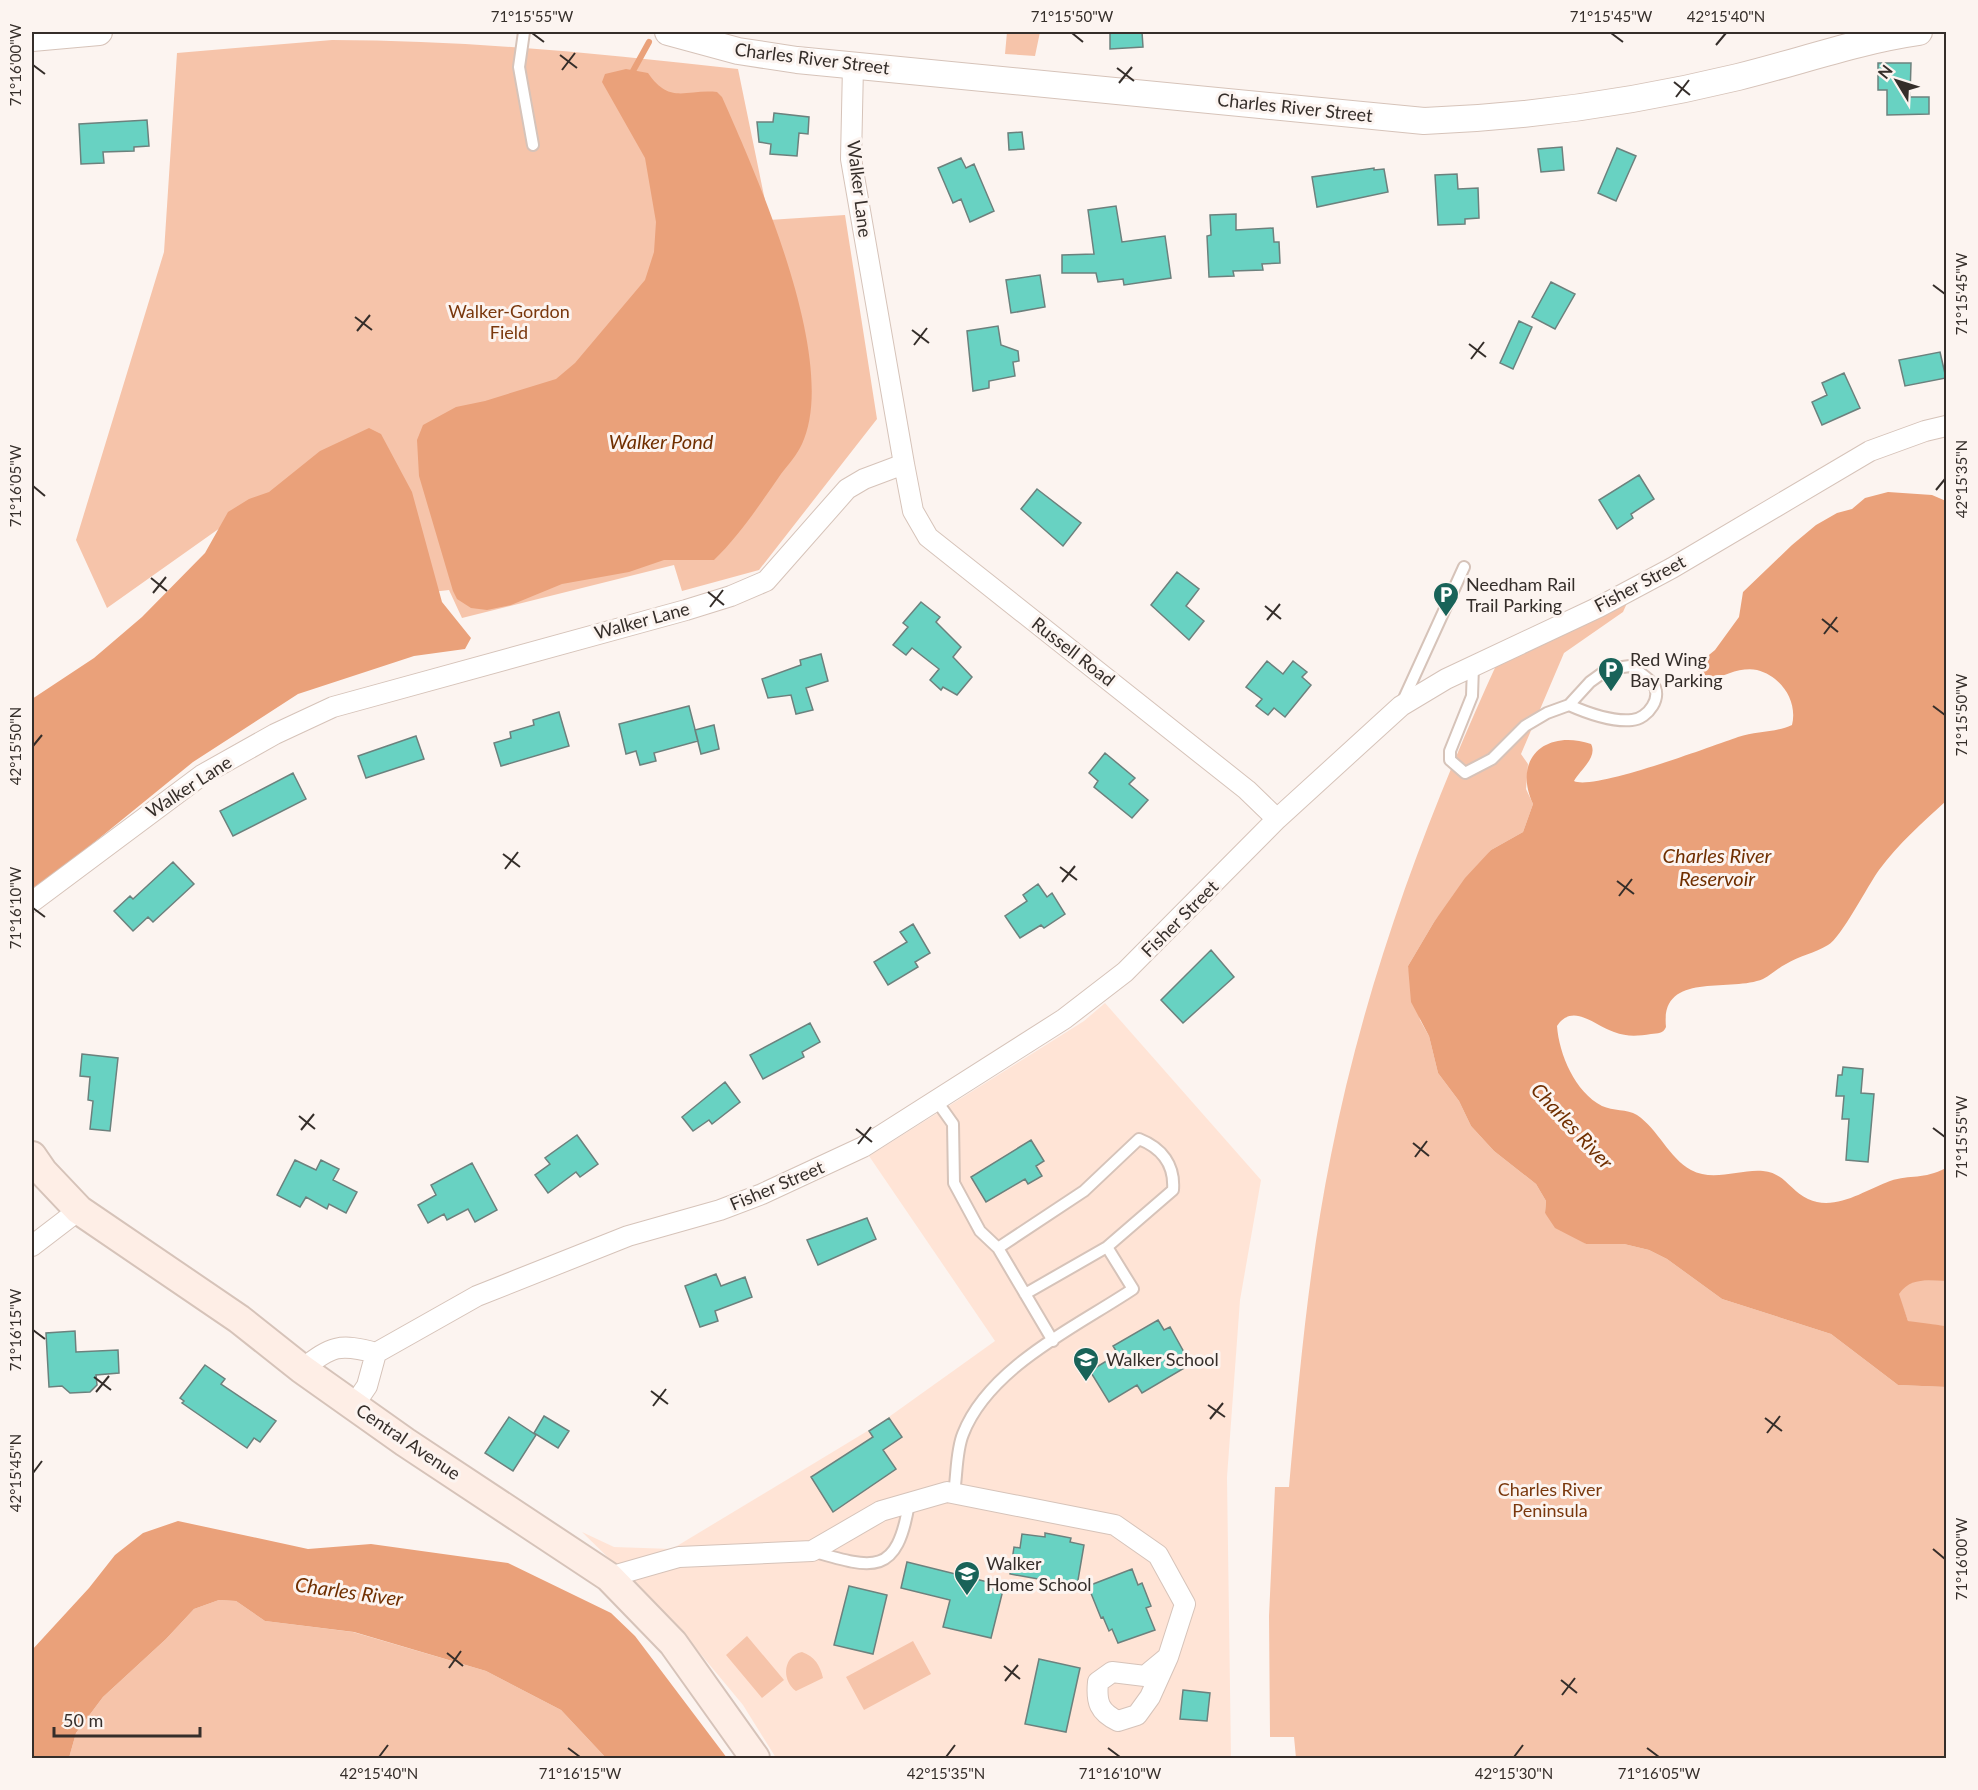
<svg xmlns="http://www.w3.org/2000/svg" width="1978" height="1790" font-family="Lato,sans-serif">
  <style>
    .built { fill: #ffe4d6 }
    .green { fill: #f6c4aa }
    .water { fill: #eaa17a }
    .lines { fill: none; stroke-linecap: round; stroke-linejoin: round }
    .stream { stroke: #eaa17a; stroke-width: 6 }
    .building { fill: #68d2c2; stroke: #6c817d; stroke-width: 1.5 }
    .service-casing { stroke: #d6c3b9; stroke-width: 14 }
    .minor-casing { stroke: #d6c3b9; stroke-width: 22 }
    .tertiary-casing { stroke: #d6c3b9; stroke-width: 28 }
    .secondary-casing { stroke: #d6c3b9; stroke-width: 32 }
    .service { stroke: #fff; stroke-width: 10 }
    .minor { stroke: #fff; stroke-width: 20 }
    .tertiary { stroke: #fff; stroke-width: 26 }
    .secondary { stroke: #feeee6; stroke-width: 28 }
    .ticks { fill: none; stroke: #352e2a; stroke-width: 2 }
    .labels { text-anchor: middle; stroke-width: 6; stroke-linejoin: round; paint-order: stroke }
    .street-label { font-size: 18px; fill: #352e2a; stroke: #fcf4f0 }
    .park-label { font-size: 18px; fill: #7a380d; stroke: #fcf4f0 }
    .poi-label { font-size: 18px; fill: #352e2a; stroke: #fcf4f0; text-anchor: start }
    .water-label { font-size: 20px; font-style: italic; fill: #702f00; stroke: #fcf4f0 }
    .neatline { fill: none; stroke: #352e2a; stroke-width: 2 }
    .ticks-label { font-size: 15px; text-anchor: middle; fill: #352e2a }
  </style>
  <rect width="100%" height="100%" fill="#fcf4f0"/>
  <path class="built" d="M1105 1003 1261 1180 1240 1300 1227 1477 1231 1758H776L743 1705 674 1622 582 1532 614 1547 672 1549 879 1424 995 1341 869 1156 1084 1021Z"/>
  <path class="green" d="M1007 32H1040L1035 56 1005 54Z
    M332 40C467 40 603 54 738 69L769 220 845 215 877 419 759 570 682 591 674 565 462 618 449 590 231 616 234 518 107 608 76 540 164 252 177 53Z
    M1632 592 1623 612 1564 653 1521 754 1528 764 1526 789 1533 804 1523 832 1491 850 1434 922 1408 966 1420 1020 1429 1036 1438 1073 1459 1101 1471 1126 1494 1151 1536 1184 1546 1201 1545 1213 1586 1244H1624L1649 1250 1667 1259 1722 1299 1831 1334 1898 1385 1946 1387V1758H1296L1294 1737H1270L1269 1616 1275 1487H1289C1299 1376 1309 1264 1331 1155 1365 982 1426 818 1499 659Z
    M1918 1280 1946 1281V1326L1913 1323 1908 1321 1898 1294 1905 1285Z
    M219 1600 236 1601 265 1621 353 1632 486 1671 561 1710 606 1758H69L76 1733 103 1697 166 1639 194 1609Z
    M747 1636 784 1680 762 1698 726 1655Z
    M913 1641 931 1674 864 1710 846 1677Z
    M802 1652C815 1657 820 1665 823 1678L796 1691C781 1680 783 1656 802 1652Z"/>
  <path class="water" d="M626 69 648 73C670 105 685 89 717 92L722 97C757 176 840 362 802 444 797 455 788 465 781 474 760 504 740 535 714 560H664L629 572 562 584 511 605 487 610 471 608 457 599 453 591 419 476 417 440 423 425 456 407 485 401 556 379 575 363 645 280 654 252 656 222 645 158 602 82 605 74Z
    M369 428 381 434 412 492 442 602 471 638 465 649 414 656 298 694 193 762 32 893V699L94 658 142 617 205 553 228 512 249 499 269 492 320 451Z
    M1888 492 1932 495 1946 501V801C1923 822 1898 844 1879 870 1868 885 1841 938 1828 945 1815 953 1799 956 1786 964 1778 968 1771 975 1763 979 1730 993 1660 970 1666 1027 1663 1034 1658 1033 1651 1034 1638 1036 1627 1037 1614 1032 1595 1026 1573 1002 1557 1026 1559 1054 1575 1092 1602 1106 1613 1111 1627 1109 1637 1115 1658 1129 1669 1158 1691 1170 1713 1182 1740 1169 1763 1171 1785 1173 1790 1191 1808 1199 1835 1212 1865 1190 1890 1181 1911 1174 1923 1180 1946 1168V1281C1927 1281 1911 1277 1899 1294L1908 1321 1946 1326V1387L1898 1385 1831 1334 1722 1299 1667 1259 1649 1250 1624 1244H1586L1555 1228 1545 1213 1546 1201 1536 1184 1494 1151 1471 1126 1459 1101 1438 1073 1429 1036 1411 1002 1408 966 1434 922 1465 878 1491 850 1523 832 1533 804C1512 758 1546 729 1591 744 1598 757 1580 770 1574 781 1593 791 1712 746 1738 737 1756 731 1774 733 1792 725 1798 701 1781 676 1757 670 1741 667 1724 675 1711 681L1697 670 1698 664 1715 650 1739 617 1743 592 1792 545 1816 525 1837 513 1852 509 1865 498Z
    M178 1521 308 1549 371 1544 508 1563 611 1613 635 1636 727 1758H606L561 1710 486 1671 354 1632 265 1621 236 1601 219 1600 194 1609 166 1639 103 1697 76 1733 69 1758H32V1650L89 1588 115 1555 143 1533Z"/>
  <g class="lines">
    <path class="stream" d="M633 71 649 42"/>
  </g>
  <path class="building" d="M1110 32H1142L1143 47 1110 49Z
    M1878 63H1911L1910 97H1929V114L1887 115V90H1878Z
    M774 113 809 117 808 134 799 133 797 156 770 154 771 144 759 142 757 122H773Z
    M147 120 149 146 134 147V151L103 152 104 163 81 164 79 124Z
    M1022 132 1024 149 1009 150 1008 133Z
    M1562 147 1564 170 1541 172 1538 149Z
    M1617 148 1636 156 1616 201 1598 193Z
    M961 158 966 168 974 164 994 211 970 222 961 199 953 203 938 168Z
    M1374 168V170L1384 169 1388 192 1317 207 1312 177Z
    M1457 174 1458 189 1478 188 1479 218 1465 219V224L1438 225 1435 175Z
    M1116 206 1122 242 1165 236 1171 278 1124 285 1123 279 1098 282 1096 273H1062V255L1094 254 1088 210Z
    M1236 214V230L1273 228 1274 242H1279L1280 263 1262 264 1263 270 1233 271 1234 276 1209 277 1207 236 1211 235 1210 215Z
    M1040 275 1045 307 1011 313 1006 280Z
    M1551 282 1575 294 1555 329 1532 317Z
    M1519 321 1532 327 1513 369 1500 363Z
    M998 326 1001 345 1018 351 1019 361 1013 362 1015 376 989 381V388L973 391 967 331Z
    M1940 352 1946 378 1905 386 1899 360Z
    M1844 373 1860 408 1822 425 1812 402 1827 395 1822 383Z
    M1639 475 1654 499 1631 514 1633 518 1617 529 1599 500Z
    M1037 489 1081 523 1063 546 1021 509Z
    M1177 572 1199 589 1186 606 1204 621 1189 640 1151 605Z
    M921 602 940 617 936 622 961 647 953 657 972 677 957 695 943 687 941 690 930 680 939 669 912 648 906 655 893 645 908 627 903 623Z
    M821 654 828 681 806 688 813 710 796 714 791 695 768 698 762 679 801 665 800 660Z
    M1267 661 1283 674 1293 661 1307 672 1302 677 1311 685 1285 717 1274 708 1268 715 1256 706 1262 699 1246 687Z
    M689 706 698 741 654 753 656 761 640 765 636 751 626 754 619 724Z
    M559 712 569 746 501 766 494 743 511 738 510 732 534 725 533 720Z
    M714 725 719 749 701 754 695 730Z
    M416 736 424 759 366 778 358 756Z
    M1105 753 1135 778 1129 784 1148 800 1132 818 1094 787 1098 781 1089 773Z
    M293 773 306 799 233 836 220 811Z
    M173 862 194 884 153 922 148 917 133 931 114 911 130 896 133 899Z
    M1038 884 1047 897 1052 893 1065 914 1044 928 1041 925 1020 938 1005 916 1027 901 1023 895Z
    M913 924 930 953 915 962 918 967 888 985 874 962 907 942 900 932Z
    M1211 950 1234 977 1183 1023 1161 1000Z
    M810 1023 820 1042 802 1052 804 1057 763 1079 750 1055Z
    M82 1054 118 1058 110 1131 90 1129 93 1101 88 1100 90 1077 80 1076Z
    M1843 1067 1863 1069 1861 1093 1874 1094 1868 1162 1846 1160 1849 1119H1842L1844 1096H1836L1838 1075H1842Z
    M725 1082 740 1102 712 1124 709 1120 693 1131 682 1117Z
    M577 1135 598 1164 580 1177 576 1172 548 1193 535 1175 550 1164 545 1158Z
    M1031 1140 1044 1161 1036 1166 1042 1176 1028 1184 1025 1179 986 1202 971 1177Z
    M295 1160 316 1170 321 1160 339 1169 333 1180 357 1192 346 1213 329 1204 327 1209 306 1197 300 1207 277 1195Z
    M472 1163 497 1210 475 1222 468 1209 447 1220 444 1214 428 1223 418 1205 436 1195 431 1185Z
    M867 1218 876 1239 818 1265 807 1240Z
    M716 1274 721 1286 745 1277 752 1297 715 1311 718 1321 700 1327 685 1286Z
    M1158 1320 1164 1330 1170 1327 1185 1354 1179 1357 1186 1367 1142 1393 1137 1385 1109 1402 1090 1371 1118 1354 1113 1346Z
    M75 1331 76 1352 118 1350 119 1373 96 1375 97 1385 90 1392 70 1393 62 1386 49 1387 46 1333Z
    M205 1365 225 1379 221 1384 276 1421 260 1442 254 1438 247 1448 182 1403 184 1401 180 1398Z
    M544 1416 569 1431 558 1448 534 1433Z
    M509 1417 536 1435 513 1471 485 1453Z
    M889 1418 902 1437 883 1450 896 1469 833 1512 811 1477 873 1437 869 1431Z
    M1045 1533 1071 1538 1070 1542 1084 1545 1077 1586 1043 1583 1044 1580 1010 1574 1014 1547 1020 1548 1022 1534 1045 1537Z
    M907 1562 1004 1586 991 1638 943 1627 950 1600 901 1588Z
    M1132 1569 1138 1585 1142 1583 1151 1606 1146 1608 1155 1630 1118 1643 1112 1629 1109 1631 1103 1617 1101 1618 1088 1586Z
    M849 1586 887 1595 873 1654 834 1645Z
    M1039 1659 1080 1668 1066 1732 1025 1724Z
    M1183 1690 1210 1693 1207 1721 1180 1719Z"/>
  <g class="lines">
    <defs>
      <path id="service" d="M524 32 519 67 533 145
        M1473 666 1472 696 1450 751V760L1465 773 1492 759 1525 726 1547 713 1569 705 1590 682 1608 669 1630 666C1637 671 1646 676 1652 683 1664 696 1648 719 1632 720 1612 722 1587 713 1569 705
        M1402 703 1464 567
        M936 1100 953 1124 954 1183 980 1231 998 1248
        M1025 1294 1107 1247
        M954 1493C957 1475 956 1451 963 1434 989 1367 1076 1327 1133 1289L1107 1247 1173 1190C1175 1165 1162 1148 1139 1139L1084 1191 998 1248 1053 1341
        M812 1551C873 1569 897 1577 909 1503"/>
      <path id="minor" d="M904 464 913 511 928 537 1247 790 1277 819
        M32 902 202 775 275 734 333 707 686 610 731 596 766 581 847 489 864 479 904 464 851 159 853 66
        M32 1246 79 1210
        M302 1369C332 1346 339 1343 376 1353
        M354 1405 367 1386 376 1353 477 1296 628 1236 720 1210 762 1194 863 1147 1064 1019 1125 972 1277 819 1401 706 1446 679 1599 607 1672 568 1870 451 1925 431 1946 426
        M609 1577 679 1557 812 1551 881 1511 947 1492 1115 1525 1158 1555 1185 1604 1168 1657 1145 1676 1112 1672 1098 1682C1096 1702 1099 1712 1118 1721L1137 1715 1150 1697 1168 1657"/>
      <path id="tertiary" d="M668 32 738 51 797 60 1424 121C1531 117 1635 102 1738 77 1799 62 1857 41 1919 32
        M32 38 99 32"/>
      <path id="secondary" d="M32 1156 43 1172 79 1210 239 1319 302 1369 405 1442 609 1577 673 1643 755 1758"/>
    </defs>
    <use href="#service" class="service-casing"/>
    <use href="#minor" class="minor-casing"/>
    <use href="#tertiary" class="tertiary-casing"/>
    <use href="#secondary" class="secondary-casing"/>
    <use href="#service" class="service"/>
    <use href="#minor" class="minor"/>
    <use href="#tertiary" class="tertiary"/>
    <use href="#secondary" class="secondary"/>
  </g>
  <path class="ticks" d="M532 33 544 42M1072 33 1083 42M1611 33 1623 42M1716 45 1726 33M560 55 577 68M33 65 45 74M1117 68 1134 81M562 70 575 53M1674 82 1690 95M1119 83 1132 67M1676 97 1689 80M1933 285 1945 294M355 317 372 330M912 330 929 343M357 331 370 315M1469 344 1486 357M914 345 927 328M1471 359 1484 342M33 486 45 496M1936 490 1945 479M151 578 167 591M708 592 724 605M153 593 166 577M1265 606 1281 619M710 607 723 590M1822 619 1838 632M1267 620 1280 604M1824 634 1837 617M1933 706 1945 715M33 746 42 735M503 854 520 867M1060 867 1077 880M505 869 518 852M1617 881 1634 894M1062 882 1075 866M1619 896 1632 879M33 908 45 917M299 1116 315 1129M1933 1128 1945 1137M856 1129 872 1142M301 1130 314 1114M1413 1143 1429 1156M858 1144 871 1127M1415 1157 1427 1141M33 1330 45 1339M94 1377 111 1390M651 1391 668 1404M96 1392 109 1376M1208 1405 1225 1417M653 1406 666 1389M1765 1418 1782 1431M1210 1419 1223 1403M1767 1433 1780 1416M33 1473 42 1461M1933 1549 1945 1559M447 1653 463 1666M1004 1666 1020 1679M449 1668 461 1651M1561 1680 1577 1693M1005 1681 1018 1665M1562 1695 1575 1678M568 1748 580 1757M1108 1748 1120 1757M1647 1748 1659 1757M379 1757 388 1745M946 1757 955 1745M1514 1757 1523 1745"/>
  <defs>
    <symbol id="parking-pin" viewBox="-11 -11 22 30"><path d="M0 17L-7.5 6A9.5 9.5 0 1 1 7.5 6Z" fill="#196359" stroke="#fcf4f0"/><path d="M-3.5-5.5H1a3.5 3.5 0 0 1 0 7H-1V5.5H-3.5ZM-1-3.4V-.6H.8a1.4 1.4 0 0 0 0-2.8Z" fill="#fff"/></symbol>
    <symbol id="school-pin" viewBox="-11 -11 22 30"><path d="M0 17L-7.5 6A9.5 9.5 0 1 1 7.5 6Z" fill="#196359" stroke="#fcf4f0"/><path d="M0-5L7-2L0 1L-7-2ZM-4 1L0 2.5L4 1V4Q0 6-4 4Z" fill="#fff"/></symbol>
  </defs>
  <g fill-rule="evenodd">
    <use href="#parking-pin" x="1431" y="580" width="30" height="40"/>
    <use href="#parking-pin" x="1596" y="655" width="30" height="40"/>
    <use href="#school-pin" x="1071" y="1345" width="30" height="40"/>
    <use href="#school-pin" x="952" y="1559" width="30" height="40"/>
  </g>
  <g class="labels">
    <g class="street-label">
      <text transform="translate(812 59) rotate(7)" y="6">Charles River Street</text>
      <text transform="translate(1295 108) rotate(6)" y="6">Charles River Street</text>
      <text transform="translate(859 189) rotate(83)" y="6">Walker Lane</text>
      <text transform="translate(1640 584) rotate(-28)" y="6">Fisher Street</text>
      <text transform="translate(642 621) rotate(-15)" y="6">Walker Lane</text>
      <text transform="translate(1073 652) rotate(38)" y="6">Russell Road</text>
      <text transform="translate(189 787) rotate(-33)" y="6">Walker Lane</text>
      <text transform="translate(1180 919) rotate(-45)" y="6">Fisher Street</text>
      <text transform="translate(777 1186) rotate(-23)" y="6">Fisher Street</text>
      <text transform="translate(408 1442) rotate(34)" y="6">Central Avenue</text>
    </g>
    <g class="park-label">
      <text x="509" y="318">Walker-Gordon<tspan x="509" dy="21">Field</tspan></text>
      <text x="1550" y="1496">Charles River<tspan x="1550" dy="21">Peninsula</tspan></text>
    </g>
    <g class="poi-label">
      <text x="1466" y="591">Needham Rail<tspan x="1466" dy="21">Trail Parking</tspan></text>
      <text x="1630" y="666">Red Wing<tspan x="1630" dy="21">Bay Parking</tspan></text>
      <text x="1106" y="1366">Walker School</text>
      <text x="986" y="1570">Walker<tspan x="986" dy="21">Home School</tspan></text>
    </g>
    <g class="water-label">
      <text x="661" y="449">Walker Pond</text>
      <text x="1717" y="863">Charles River<tspan x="1717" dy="23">Reservoir</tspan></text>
      <text transform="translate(1572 1126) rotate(47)" y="7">Charles River</text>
      <text transform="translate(349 1592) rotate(8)" y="7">Charles River</text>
    </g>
  </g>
  <rect width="1978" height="1790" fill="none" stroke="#fcf4f0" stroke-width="66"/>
  <g transform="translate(1897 81) rotate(308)" stroke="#fcf4f0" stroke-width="4.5" paint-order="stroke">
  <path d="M0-4.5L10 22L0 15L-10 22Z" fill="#352e2a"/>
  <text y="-9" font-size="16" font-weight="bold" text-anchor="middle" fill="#352e2a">N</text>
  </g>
  <path d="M54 1727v9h146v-9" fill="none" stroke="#352e2a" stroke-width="3"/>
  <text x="63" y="1727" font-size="18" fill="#352e2a" stroke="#fcf4f0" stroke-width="4.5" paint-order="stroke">50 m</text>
  <rect x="33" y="33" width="1912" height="1724" class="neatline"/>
  <g class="ticks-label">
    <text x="532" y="22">71°15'55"W</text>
    <text x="1072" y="22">71°15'50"W</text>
    <text x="1611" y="22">71°15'45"W</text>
    <text x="1726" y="22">42°15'40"N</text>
    <text transform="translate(16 65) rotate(-90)" y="5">71°16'00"W</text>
    <text transform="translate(1962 294) rotate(-90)" y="5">71°15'45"W</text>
    <text transform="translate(1962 479) rotate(-90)" y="5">42°15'35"N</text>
    <text transform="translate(16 486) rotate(-90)" y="5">71°16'05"W</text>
    <text transform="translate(1962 715) rotate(-90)" y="5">71°15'50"W</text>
    <text transform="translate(16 746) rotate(-90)" y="5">42°15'50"N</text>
    <text transform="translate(16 908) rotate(-90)" y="5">71°16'10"W</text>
    <text transform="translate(1962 1137) rotate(-90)" y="5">71°15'55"W</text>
    <text transform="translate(16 1330) rotate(-90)" y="5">71°16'15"W</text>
    <text transform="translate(16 1473) rotate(-90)" y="5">42°15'45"N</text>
    <text transform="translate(1962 1559) rotate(-90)" y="5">71°16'00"W</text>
    <text x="379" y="1779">42°15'40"N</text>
    <text x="580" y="1779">71°16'15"W</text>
    <text x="946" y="1779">42°15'35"N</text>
    <text x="1120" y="1779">71°16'10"W</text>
    <text x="1514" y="1779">42°15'30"N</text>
    <text x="1659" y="1779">71°16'05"W</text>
  </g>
</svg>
